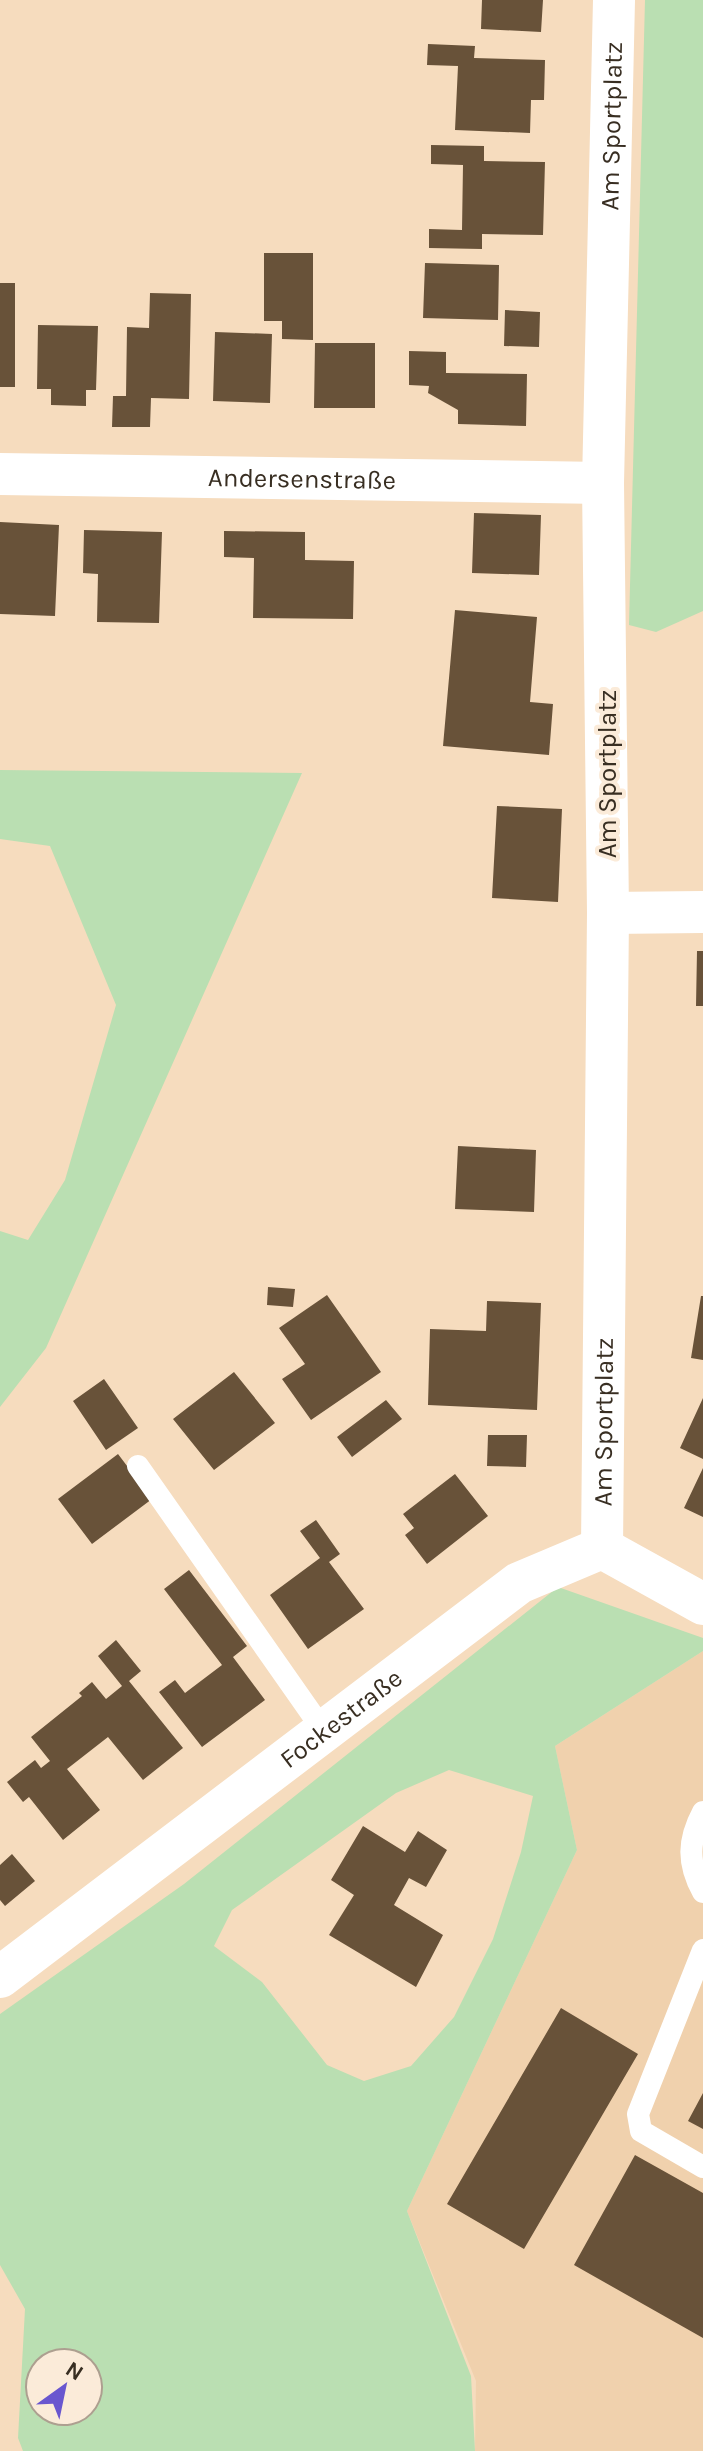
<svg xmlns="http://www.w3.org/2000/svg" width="703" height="2451" font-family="Karla,sans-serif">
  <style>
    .built { fill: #f0d1ad }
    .green { fill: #badfb2; fill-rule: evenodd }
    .building { fill: #685239 }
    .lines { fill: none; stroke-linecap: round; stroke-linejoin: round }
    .service { stroke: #fff; stroke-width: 22 }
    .minor { stroke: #fff; stroke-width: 42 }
    .labels { text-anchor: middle; stroke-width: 8; stroke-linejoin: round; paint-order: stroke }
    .street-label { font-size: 26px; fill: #382e22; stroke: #fbebd9 }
  </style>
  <rect width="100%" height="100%" fill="#f6dcbe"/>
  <path class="built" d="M703 1651V2451H475L476 2381 407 2211 577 1850 555 1746Z"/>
  <path class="green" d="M645 0H703V611L656 632 629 625Z
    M0 770 302 773 46 1348 0 1407V1231L28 1240 65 1180 116 1005 50 846 0 839Z
    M558 1587 703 1638V1651L555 1746 577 1850 407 2211 471 2376 475 2451H23L18 2438 25 2309 0 2265V2014L184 1884ZM449 1770 533 1796 521 1852 493 1939 454 2017 411 2066 364 2081 327 2065 262 1982 214 1946 232 1910 396 1793ZM40 2363H88V2411H40Z"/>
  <path class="building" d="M482 0H543L541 32 481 29Z
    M428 44 475 46 474 58 545 60 544 100H531L530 133 455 130 458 66 427 65Z
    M431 145 484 146V161L545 162 543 235 482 234V249L429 248V229L462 230 463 165 431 164Z
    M264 253H313V340L282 339V321H264Z
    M425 263 499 265 498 320 423 318Z
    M0 283H15V387H0Z
    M150 293 191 294 189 399 151 398 150 427H112L113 396H126L127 327 149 328Z
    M505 310 540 312 539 347 504 346Z
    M38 325 98 326 96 390H86V406L51 405V389H37Z
    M215 332 272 334 270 403 213 401Z
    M315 343H375V408H314Z
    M409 351 446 352V373L527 374 526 426 458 424V410L428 393 429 386 409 385Z
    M474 513 541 515 539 575 472 573Z
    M0 522 59 525 55 616 0 614Z
    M84 530 162 532 159 623 97 622 98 574 83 573Z
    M224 531 305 532V560L354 561 353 619 253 618 254 558 224 557Z
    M455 610 537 617 530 702 553 704 549 755 443 746Z
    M497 806 562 809 558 902 492 898Z
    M697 951H703V1006H696Z
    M458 1146 536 1150 534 1212 455 1209Z
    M268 1287 295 1289 293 1307 267 1305Z
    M327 1295 381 1372 311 1420 282 1379 305 1364 279 1328Z
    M701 1296H703V1360L691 1358Z
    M487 1301 541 1303 537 1410 428 1405 430 1329 486 1331Z
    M234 1372 275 1423 214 1470 173 1419Z
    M104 1379 138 1428 106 1450 73 1401Z
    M703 1398V1459L680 1448Z
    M386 1400 402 1419 352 1457 337 1437Z
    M488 1435H527L526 1467 487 1466Z
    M118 1454 152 1499 92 1544 58 1499Z
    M703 1468V1517L684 1508Z
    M455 1474 488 1516 427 1564 405 1535 414 1528 403 1514Z
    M316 1520 340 1554 329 1562 364 1609 308 1649 270 1595 320 1558 300 1531Z
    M189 1570 247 1646 233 1657 265 1700 202 1747 159 1692 175 1680 185 1693 222 1665 164 1589Z
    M116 1640 141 1671 129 1681 183 1748 143 1780 108 1737 67 1769 100 1810 63 1840 29 1797 23 1802 7 1782 35 1760 41 1768 50 1761 31 1737 82 1696 79 1693 92 1682 106 1699 122 1686 98 1656Z
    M363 1826 405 1852 418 1831 447 1850 426 1887 409 1878 394 1905 443 1935 416 1987 329 1935 354 1895 331 1880Z
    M12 1854 35 1881 5 1906 0 1900V1865Z
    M561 2008 638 2054 524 2249 447 2204Z
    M703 2093V2129L688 2121Z
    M635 2155 703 2193V2338L574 2265Z"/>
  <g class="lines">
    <path class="service" d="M138 1466 323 1730
      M703 1812C688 1840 687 1863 703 1892
      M703 1950 638 2114 641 2131 703 2167"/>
    <g class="minor">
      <path id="s1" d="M0 474 603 483"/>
      <path d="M608 913 703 912"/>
      <path id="s2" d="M602 1548 608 913 603 483 614 0"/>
      <path d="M602 1548 703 1604"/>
      <path id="s3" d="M0 1977 519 1583 602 1548"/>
    </g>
  </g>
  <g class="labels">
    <g class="street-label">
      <text dy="9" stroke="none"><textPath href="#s2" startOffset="1422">Am Sportplatz</textPath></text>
      <text dy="9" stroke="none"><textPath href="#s1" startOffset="302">Andersenstraße</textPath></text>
      <text transform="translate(607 774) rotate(-90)" y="9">Am Sportplatz</text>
      <text dy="9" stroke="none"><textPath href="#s2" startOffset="126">Am Sportplatz</textPath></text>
      <text dy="9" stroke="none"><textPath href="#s3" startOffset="428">Fockestraße</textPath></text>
    </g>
  </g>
  <g transform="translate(64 2387) rotate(33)"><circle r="38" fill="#fbebd9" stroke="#ad9f90" stroke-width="2"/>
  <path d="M0-6L14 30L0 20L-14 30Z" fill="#6956cf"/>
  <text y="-12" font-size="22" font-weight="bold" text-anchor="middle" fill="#382e22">N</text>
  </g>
</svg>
